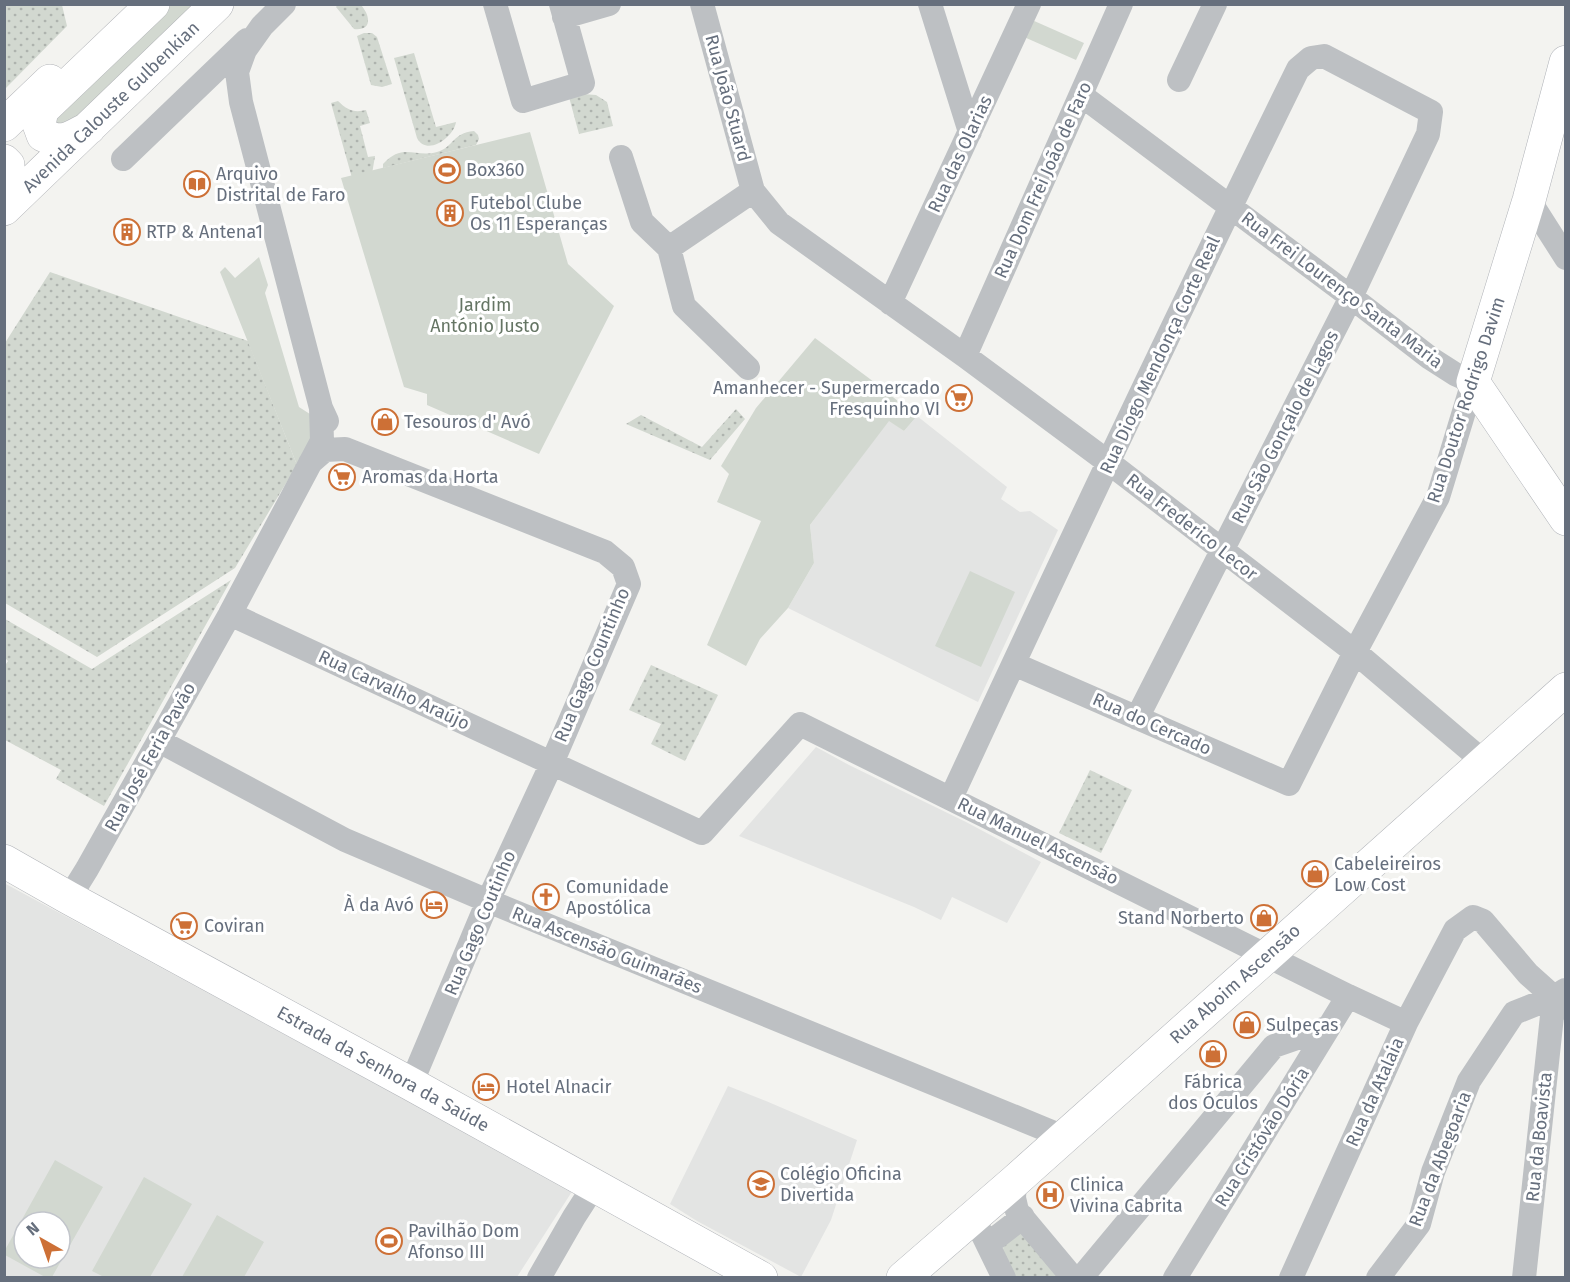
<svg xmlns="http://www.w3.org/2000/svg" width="1570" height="1282" font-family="'Fira Sans',sans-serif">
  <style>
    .built { fill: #e3e4e3; fill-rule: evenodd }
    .grass { fill: url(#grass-dots) }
    .park { fill: #d2d8d0; fill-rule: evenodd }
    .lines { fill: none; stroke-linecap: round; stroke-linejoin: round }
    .secondary-casing { stroke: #b0b3b8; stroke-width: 34 }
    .primary-casing { stroke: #b1b3b7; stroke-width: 34 }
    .street { stroke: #bdc0c3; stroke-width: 24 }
    .secondary { stroke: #fff; stroke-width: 33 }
    .primary { stroke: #fff; stroke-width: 33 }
    .labels { text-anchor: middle; stroke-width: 6; stroke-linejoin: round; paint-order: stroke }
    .street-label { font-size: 18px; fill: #666f7d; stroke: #fff }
    .poi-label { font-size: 18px; fill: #666f7d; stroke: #fff; text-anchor: start }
    .park-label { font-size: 18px; fill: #657564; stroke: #fff }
  </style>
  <defs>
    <pattern id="grass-dots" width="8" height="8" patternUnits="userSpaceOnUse" patternTransform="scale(1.5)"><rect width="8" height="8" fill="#d2d8d0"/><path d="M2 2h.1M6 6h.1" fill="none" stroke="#aeb3ae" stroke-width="1.8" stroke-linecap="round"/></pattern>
  </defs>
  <rect width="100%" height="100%" fill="#f3f3f0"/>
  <path class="built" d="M917 416 1007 487 1001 499 1020 512 1030 511 1058 530 978 702 788 608 814 563 810 525 889 420 904 431Z
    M816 747 849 765 966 822 1041 862 1007 923 952 897 941 920 914 907 739 836Z
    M4 883 573 1190 517 1277H5ZM24 1222H60V1258H24Z
    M728 1086 766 1101 857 1140 831 1220 801 1277 697 1221 670 1204Z"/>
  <path class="grass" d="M338 4 361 5C370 15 373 31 354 29L336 7Z
    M4 5H62L67 26 5 89Z
    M364 33H372L377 37 392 84 382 87 371 85 357 36Z
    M414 53 436 127 456 122C454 137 427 157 417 138L394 58Z
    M583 94 596 95 607 102 613 126 579 134 569 97Z
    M338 101C347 110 354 113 366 110L370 123 360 126 368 157 375 156 371 180 354 185 331 103Z
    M474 131 478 135 479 139 476 145 383 168V164C403 142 415 158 437 152 454 147 452 133 474 131Z
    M50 272 248 341 297 465 235 568 97 657 5 603V343Z
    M736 409 745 419 710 460 626 424 641 415 702 447Z
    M231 580 104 806 56 779 61 770 5 740 4 667 8 661 5 658V619L92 669Z
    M651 665 718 695 685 761 651 744 661 724 629 710Z
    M1090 770 1132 790 1101 853 1059 833Z
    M1021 1232 1063 1277H1012L1003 1250 1004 1240Z"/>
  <path class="park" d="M169 5H198L74 124 55 127 59 108Z
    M1032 20 1084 43 1076 60 1024 37Z
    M530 132 568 264 614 306 539 454 427 405V394L404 387 341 178Z
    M259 257 268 285 265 293 299 407 313 416 312 438 297 465 220 272 225 267 235 278Z
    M815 338 870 379 917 416 904 431 889 421 810 525 814 563 788 608 760 639 746 666 707 645 761 521 717 502 729 474 721 466 756 408Z
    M970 571 1015 592 981 667 935 646Z
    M55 1160 103 1187 52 1277H45L5 1255V1250ZM24 1222H60V1258H24Z
    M144 1177 192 1204 150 1277H104L92 1271Z
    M217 1215 264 1242 244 1277H182Z"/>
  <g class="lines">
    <defs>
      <path id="secondary" d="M1566 62 1529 200 1473 382 1566 519
        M4 861 69 898 411 1084 761 1278
        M903 1278 1015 1181 1566 689"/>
      <path id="primary" d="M4 125 50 81
        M89 128C70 138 63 145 43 135L39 124 42 110 153 4
        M4 161 8 165 7 180 4 182
        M4 209 217 4"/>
    </defs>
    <use href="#secondary" class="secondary-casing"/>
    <use href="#primary" class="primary-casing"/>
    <path class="street" d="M284 4 262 26 245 50 237 72 241 102 321 408 327 421
      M495 4 523 101 583 83 561 4
      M702 4 753 191 779 223 965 356 1108 462 1355 652 1484 762
      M930 4 970 132
      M564 17 609 4
      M1179 80 1215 4
      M621 157 642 222 669 248 684 306 748 368
      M123 159 247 40
      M1529 200 1566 258
      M669 248 753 191
      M890 303 1029 4
      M965 356 1121 4
      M321 408 322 441 230 614 702 833 800 724 1348 996 1406 1023
      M310 463 325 450 345 449 605 552 623 567 629 584 552 763 488 901 411 1084
      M1014 664 1289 784 1355 652 1438 497 1473 382 1455 374 1430 358 1351 297 1081 95
      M159 741 345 840 488 901 1064 1137
      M951 798C1064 554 1179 311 1298 69L1311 58 1324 56 1431 112 1428 134 1351 297 1137 718
      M69 898 87 869 230 614
      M1015 1181 1014 1198 1017 1211 1073 1278
      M970 1219 983 1235 1004 1278
      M988 1244 1023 1217
      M539 1278 574 1217 594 1186
      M1081 1278 1274 1046 1329 1027
      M1175 1278 1348 996
      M1291 1278 1406 1023 1455 930 1473 917 1483 921 1528 974 1566 1008
      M1378 1278 1419 1224 1433 1172 1469 1081 1514 1013 1554 997 1565 990
      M1524 1278 1554 997"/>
    <use href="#secondary" class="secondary"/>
    <use href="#primary" class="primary"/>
  </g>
  <defs>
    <symbol id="stadium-ring" viewBox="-11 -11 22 22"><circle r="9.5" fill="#fff" stroke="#cd7036" stroke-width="1.5"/><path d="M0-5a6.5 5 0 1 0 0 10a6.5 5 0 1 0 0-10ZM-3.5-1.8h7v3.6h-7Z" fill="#cd7036"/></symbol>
    <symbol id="library-ring" viewBox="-11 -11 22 22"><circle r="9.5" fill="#fff" stroke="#cd7036" stroke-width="1.5"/><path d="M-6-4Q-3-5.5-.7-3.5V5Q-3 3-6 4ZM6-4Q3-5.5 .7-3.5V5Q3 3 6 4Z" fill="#cd7036"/></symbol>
    <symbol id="building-ring" viewBox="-11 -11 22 22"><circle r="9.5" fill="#fff" stroke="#cd7036" stroke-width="1.5"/><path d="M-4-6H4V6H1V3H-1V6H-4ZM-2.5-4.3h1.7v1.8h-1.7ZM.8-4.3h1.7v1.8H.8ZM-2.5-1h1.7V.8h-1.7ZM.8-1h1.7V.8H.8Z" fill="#cd7036"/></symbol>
    <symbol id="supermarket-ring" viewBox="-11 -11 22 22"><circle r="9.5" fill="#fff" stroke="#cd7036" stroke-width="1.5"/><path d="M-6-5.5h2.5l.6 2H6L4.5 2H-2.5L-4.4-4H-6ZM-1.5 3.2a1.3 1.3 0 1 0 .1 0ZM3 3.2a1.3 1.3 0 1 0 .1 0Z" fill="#cd7036"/></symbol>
    <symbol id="shop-ring" viewBox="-11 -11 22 22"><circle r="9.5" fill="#fff" stroke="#cd7036" stroke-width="1.5"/><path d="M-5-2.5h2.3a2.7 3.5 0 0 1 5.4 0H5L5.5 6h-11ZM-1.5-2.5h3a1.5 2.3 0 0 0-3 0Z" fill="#cd7036"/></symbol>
    <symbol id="church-ring" viewBox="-11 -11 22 22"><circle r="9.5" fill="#fff" stroke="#cd7036" stroke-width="1.5"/><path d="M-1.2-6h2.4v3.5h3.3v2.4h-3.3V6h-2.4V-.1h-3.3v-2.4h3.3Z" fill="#cd7036"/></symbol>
    <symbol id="hotel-ring" viewBox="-11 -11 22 22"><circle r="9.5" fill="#fff" stroke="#cd7036" stroke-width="1.5"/><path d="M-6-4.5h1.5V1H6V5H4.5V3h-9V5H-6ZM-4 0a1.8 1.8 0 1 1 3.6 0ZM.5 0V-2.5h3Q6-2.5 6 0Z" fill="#cd7036"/></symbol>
    <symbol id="school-ring" viewBox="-11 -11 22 22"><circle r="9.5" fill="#fff" stroke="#cd7036" stroke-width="1.5"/><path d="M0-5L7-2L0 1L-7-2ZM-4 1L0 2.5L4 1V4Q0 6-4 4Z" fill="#cd7036"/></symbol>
    <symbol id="hospital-ring" viewBox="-11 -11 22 22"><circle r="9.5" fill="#fff" stroke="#cd7036" stroke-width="1.5"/><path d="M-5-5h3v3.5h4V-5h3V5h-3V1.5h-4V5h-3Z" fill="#cd7036"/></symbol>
  </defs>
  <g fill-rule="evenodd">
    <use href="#stadium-ring" x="432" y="155" width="30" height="30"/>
    <use href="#library-ring" x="182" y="169" width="30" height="30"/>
    <use href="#building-ring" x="435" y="198" width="30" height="30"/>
    <use href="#building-ring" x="112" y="217" width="30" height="30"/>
    <use href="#supermarket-ring" x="944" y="383" width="30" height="30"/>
    <use href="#shop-ring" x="370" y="407" width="30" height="30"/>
    <use href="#supermarket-ring" x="327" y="462" width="30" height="30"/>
    <use href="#shop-ring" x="1300" y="859" width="30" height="30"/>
    <use href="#church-ring" x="531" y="882" width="30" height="30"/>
    <use href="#hotel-ring" x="419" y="890" width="30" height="30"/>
    <use href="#shop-ring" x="1249" y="903" width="30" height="30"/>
    <use href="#supermarket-ring" x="169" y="911" width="30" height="30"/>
    <use href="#shop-ring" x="1232" y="1010" width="30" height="30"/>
    <use href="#shop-ring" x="1198" y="1039" width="30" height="30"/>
    <use href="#hotel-ring" x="471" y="1072" width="30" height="30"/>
    <use href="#school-ring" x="746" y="1169" width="30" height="30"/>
    <use href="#hospital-ring" x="1035" y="1180" width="30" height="30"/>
    <use href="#stadium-ring" x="374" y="1226" width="30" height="30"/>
  </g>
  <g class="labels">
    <g class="street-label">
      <text transform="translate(728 98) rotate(75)" y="6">Rua João Stuard</text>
      <text transform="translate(111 107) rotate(-44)" y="6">Avenida Calouste Gulbenkian</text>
      <text transform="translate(960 154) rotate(-65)" y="6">Rua das Olarias</text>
      <text transform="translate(1043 180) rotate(-66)" y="6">Rua Dom Frei João de Faro</text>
      <text transform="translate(1342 290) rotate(37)" y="6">Rua Frei Lourenço Santa Maria</text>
      <text transform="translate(1160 355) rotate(-65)" y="6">Rua Diogo Mendonça Corte Real</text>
      <text transform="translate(1466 400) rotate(-72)" y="6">Rua Doutor Rodrigo Davim</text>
      <text transform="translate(1285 427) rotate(-63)" y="6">Rua São Gonçalo de Lagos</text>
      <text transform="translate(1192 527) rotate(38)" y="6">Rua Frederico Lecor</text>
      <text transform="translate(592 665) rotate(-67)" y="6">Rua Gago Countinho</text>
      <text transform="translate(394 690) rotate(25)" y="6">Rua Carvalho Araújo</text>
      <text transform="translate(1152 724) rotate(24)" y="6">Rua do Cercado</text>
      <text transform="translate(150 757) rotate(-61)" y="6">Rua José Feria Pavão</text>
      <text transform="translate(1038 841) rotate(26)" y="6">Rua Manuel Ascensão</text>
      <text transform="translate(480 923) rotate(-67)" y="6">Rua Gago Coutinho</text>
      <text transform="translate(607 950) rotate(22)" y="6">Rua Ascensão Guimarães</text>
      <text transform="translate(1235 984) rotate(-42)" y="6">Rua Aboim Ascensão</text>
      <text transform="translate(383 1069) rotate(29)" y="6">Estrada da Senhora da Saúde</text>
      <text transform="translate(1375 1092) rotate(-66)" y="6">Rua da Atalaia</text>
      <text transform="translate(1262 1137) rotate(-58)" y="6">Rua Cristóvão Dória</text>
      <text transform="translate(1539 1137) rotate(-84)" y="6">Rua da Boavista</text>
      <text transform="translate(1440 1159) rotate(-69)" y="6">Rua da Abegoaria</text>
    </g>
    <g class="poi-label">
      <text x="466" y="176">Box360</text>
      <text x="216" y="180">Arquivo<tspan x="216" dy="21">Distrital de Faro</tspan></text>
      <text x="470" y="209">Futebol Clube<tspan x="470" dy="21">Os 11 Esperanças</tspan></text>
      <text x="146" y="238">RTP &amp; Antena1</text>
      <text x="940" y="394" text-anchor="end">Amanhecer - Supermercado<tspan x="940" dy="21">Fresquinho VI</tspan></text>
      <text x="404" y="428">Tesouros d' Avó</text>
      <text x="362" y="483">Aromas da Horta</text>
      <text x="1334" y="870">Cabeleireiros<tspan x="1334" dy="21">Low Cost</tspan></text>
      <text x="566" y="893">Comunidade<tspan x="566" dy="21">Apostólica</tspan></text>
      <text x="414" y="911" text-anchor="end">À da Avó</text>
      <text x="1244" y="924" text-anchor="end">Stand Norberto</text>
      <text x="204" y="932">Coviran</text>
      <text x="1266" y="1031">Sulpeças</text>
      <text x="1213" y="1088" text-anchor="middle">Fábrica<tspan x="1213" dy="21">dos Óculos</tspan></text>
      <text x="506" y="1093">Hotel Alnacir</text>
      <text x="780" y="1180">Colégio Oficina<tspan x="780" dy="21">Divertida</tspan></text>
      <text x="1070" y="1191">Clinica<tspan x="1070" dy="21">Vivina Cabrita</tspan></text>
      <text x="408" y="1237">Pavilhão Dom<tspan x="408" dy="21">Afonso III</tspan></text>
    </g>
    <g class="park-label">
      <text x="485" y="311">Jardim<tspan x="485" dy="21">António Justo</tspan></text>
    </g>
  </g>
  <rect width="1570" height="1282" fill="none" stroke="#666f7d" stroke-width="12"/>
  <g transform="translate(42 1240) rotate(320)"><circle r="28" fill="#ffffff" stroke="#c2c5cb" stroke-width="1.5"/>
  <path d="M0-4.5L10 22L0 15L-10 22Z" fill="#cd7036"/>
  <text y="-9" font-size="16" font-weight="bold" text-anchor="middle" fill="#666f7d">N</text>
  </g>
</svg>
